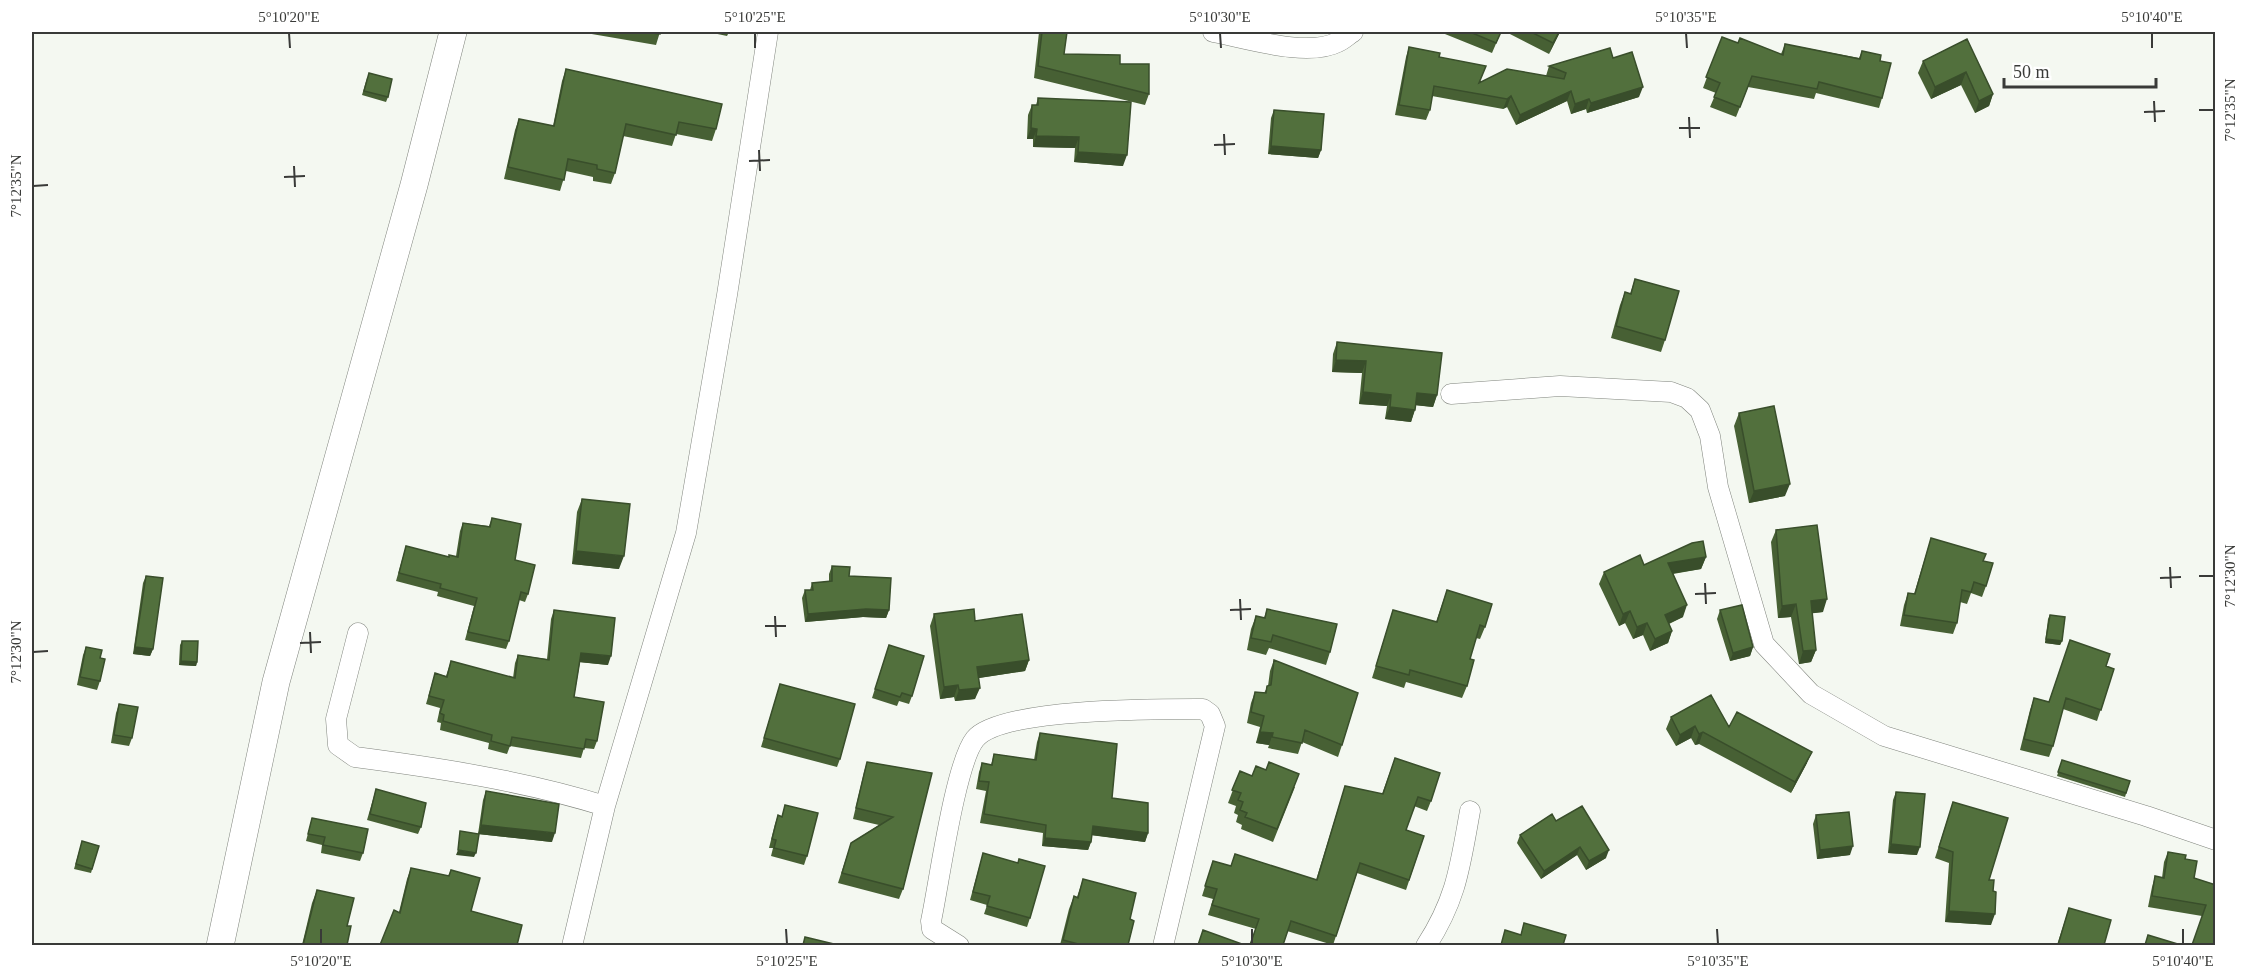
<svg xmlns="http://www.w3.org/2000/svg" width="2247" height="977" font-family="'Times New Roman',serif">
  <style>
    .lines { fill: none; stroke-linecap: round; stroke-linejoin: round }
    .street-casing { stroke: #81857e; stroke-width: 21 }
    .secondary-casing { stroke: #81857e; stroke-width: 28 }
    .street { stroke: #fff; stroke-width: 20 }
    .secondary { stroke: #fff; stroke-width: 27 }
    .wall { fill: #476034 }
    .shaded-wall { fill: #394e2b }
    .building { fill: #52703d; stroke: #394e2b; stroke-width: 1.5 }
    .ticks { fill: none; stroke: #393a38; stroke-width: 2 }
    .neatline { fill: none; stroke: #393a38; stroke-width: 2 }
    .ticks-label { font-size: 15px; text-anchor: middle; fill: #393a38 }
  </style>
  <rect width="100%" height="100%" fill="#f4f8f1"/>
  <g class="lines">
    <defs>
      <path id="street" d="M1213 32C1246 38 1307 58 1338 42 1343 40 1348 35 1353 32
        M1451 394 1560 386 1671 392 1687 398 1700 410 1710 436 1718 487 1764 644 1811 694 1884 736 2146 816 2216 840
        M358 633 336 719 338 745 355 757C439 768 525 781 605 806
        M572 946 605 806 686 533 727 295 768 32
        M959 946 932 929 931 921C939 884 955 764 975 739 1000 708 1160 709 1203 709L1210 714 1215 726 1163 946
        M1426 946C1457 898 1460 866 1470 811"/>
      <path id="secondary" d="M220 946 276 682 414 185 453 32"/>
    </defs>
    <use href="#street" class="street-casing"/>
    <use href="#secondary" class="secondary-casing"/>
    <use href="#street" class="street"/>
    <use href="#secondary" class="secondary"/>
  </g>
  <path class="wall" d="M580 32H660L656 45Z
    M708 32H729L727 36Z
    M1039 32H1067L1064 54 1120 64 1149 94 1145 105 1034 78Z
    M1440 32H1501L1492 53Z
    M1506 32H1560L1549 54Z
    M1722 37 1738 43 1781 54 1785 44 1859 58 1862 51 1880 61 1882 98 1879 108 1816 93 1814 99 1748 87 1736 117 1710 107 1716 93 1703 88Z
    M1967 39 1993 94 1989 106 1975 113 1961 85 1931 99 1918 73 1923 61Z
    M1409 47 1439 57 1480 82 1546 76 1549 66 1613 58 1639 97 1587 113 1586 109 1571 114 1567 101 1516 125 1507 107 1503 109 1432 96 1430 110 1426 120 1395 115 1406 57Z
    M566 69 716 129 712 141 676 134 672 146 623 136 615 173 611 184 593 181V177L566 171 560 191 504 179 515 130 519 119 553 126 562 81Z
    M367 78 388 97 386 102 362 95Z
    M1038 98 1123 166 1074 162 1075 148 1033 147V139H1027L1028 115 1032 105H1036Z
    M1274 110 1321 150 1318 158 1268 154 1271 118Z
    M1635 279 1665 340 1661 352 1611 338 1620 305 1625 292 1630 294Z
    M1337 342 1437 395 1433 407 1416 405 1411 422 1385 419 1387 406 1359 404 1362 373 1332 372 1333 354Z
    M1739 413 1785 496 1749 503 1734 426Z
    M582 499 619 569 572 564 577 512Z
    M492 518 515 560 528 594 525 602 519 600 509 641 506 649 465 640 474 606 437 596 438 592 396 581 406 546 449 557 456 556 460 531 463 523 489 526Z
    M1776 530 1823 612 1812 613 1816 650 1811 662 1799 664 1791 617 1778 618 1771 542Z
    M1931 538 1983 561 1986 586 1982 597 1971 593 1967 604 1960 602 1957 623 1953 634 1900 626 1904 605 1908 593 1914 594Z
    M1706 557 1701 569 1673 574 1683 617 1669 624 1672 631 1668 643 1650 651 1643 635 1633 639 1625 623 1619 626 1599 584 1604 572 1644 565Z
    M832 566 849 576 889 610 886 618 863 617 805 622 802 598 805 590H810L812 583 829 582V574Z
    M146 576 153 649 150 656 133 654 143 583Z
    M1447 590 1485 627 1480 639 1476 638 1470 659 1467 686 1462 698 1406 682 1404 688 1372 678 1393 610 1436 622Z
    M1267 609 1330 652 1326 665 1269 648 1266 655 1247 650 1251 629 1256 616 1264 618Z
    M554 610 608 665 580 662 574 697 597 741 594 749 584 748 581 758 510 746 507 754 488 749 489 743 440 730 441 723 437 722 440 708 426 704 435 673 446 676 451 661 513 678 515 663 518 655 547 659 551 619Z
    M1720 610 1753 647 1750 656 1730 661 1717 619Z
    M934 614 975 621 1029 660 1025 671 978 678 975 699 955 701 954 697 940 699 930 626Z
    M2050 615 2062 641 2060 645 2045 643 2048 619Z
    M182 641 197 662 196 666 179 665 180 645Z
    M86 647 100 658V681L97 690 77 685 83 655Z
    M886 654 912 696 909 704 899 701 897 706 872 698Z
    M1274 660 1342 745 1338 757 1302 742 1298 754 1268 748 1269 745 1256 743 1260 727 1247 723 1251 703 1255 692 1264 693 1268 686 1270 671Z
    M2106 666 2114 669 2097 721 2063 709 2053 746 2049 757 2020 750 2030 710 2034 698 2049 702Z
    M780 684 840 759 837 767 761 747Z
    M119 704 132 738 129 746 111 743 116 713Z
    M1671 717 1729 727 1807 763 1791 793 1699 744 1695 745 1691 738 1676 746 1666 729Z
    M1040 733 1112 798 1148 833 1145 842 1092 835 1091 842 1088 850 1042 846 1043 833 980 823 986 791 976 789 979 772 982 763 991 765 994 754 1034 760 1037 742Z
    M1395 758 1431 801 1427 811 1414 806 1406 830 1424 836 1406 890 1357 873 1333 945 1287 931 1256 929 1208 915 1213 899 1202 896 1213 861 1231 866 1235 854 1316 880 1345 786 1382 794Z
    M2062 760 2130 781 2125 797 2057 776Z
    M867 762 932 773 903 889 899 899 838 883 851 843 879 825 853 819 864 772Z
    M1240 771 1252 776 1295 787 1273 842 1241 829 1242 825 1236 822 1238 815 1234 813 1236 806 1228 803Z
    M376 789 421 827 418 834 367 820Z
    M486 791 552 842 478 834 483 800Z
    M1896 792 1917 855 1888 853 1893 800Z
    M1953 802 1989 880 1993 891 1991 925 1945 922 1949 863 1935 858Z
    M785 805 807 856 804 865 771 856 773 848H769L775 824 778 815 782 816Z
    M1816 815 1850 855 1817 859 1813 824Z
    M312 818 363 853 360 861 321 853 322 845 306 841Z
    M1556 821 1606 858 1586 870 1577 855 1541 879 1517 843 1520 835Z
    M82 841 99 846 91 873 74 869Z
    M2168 852 2185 859 2194 878 2216 885 2202 916 2148 907 2152 887 2155 876 2162 878 2164 862Z
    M983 853 1017 863 1030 918 1027 927 984 914 987 905 970 900Z
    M411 868 448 876 451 870 471 911 399 912 407 879Z
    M1083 879 1130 919 1128 945H1060L1069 909 1074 896 1077 897Z
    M317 890 347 926V945H302L312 903Z
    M2069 908 2104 945H2057Z"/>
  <path class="shaded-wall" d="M1559 32H1560L1549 54 1553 43Z
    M1966 72 1961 85 1931 99 1935 87Z
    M1643 87 1639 97 1587 113 1591 103Z
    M1571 91 1567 101 1516 125 1520 115Z
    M1993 94 1989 106 1975 113 1979 101Z
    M1511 96 1507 107 1503 109 1507 99Z
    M1589 99 1586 109 1571 114 1575 104Z
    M1031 128 1037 129 1033 139H1027Z
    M1036 136 1079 137 1075 148 1033 147Z
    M1271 146 1321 150 1318 158 1268 154Z
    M1078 152 1127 155 1123 166 1074 162Z
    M1336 360 1366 361 1362 373 1332 372Z
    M1363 392 1391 395 1387 406 1359 404Z
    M1417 393 1437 395 1433 407 1413 405Z
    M1390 407 1415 410 1411 422 1385 419Z
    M1790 484 1785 496 1749 503 1754 491Z
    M576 551 624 556 619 569 572 564Z
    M1706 557 1701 569 1663 575 1668 563Z
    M1827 599 1823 612 1807 614 1811 601Z
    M1796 604 1791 617 1778 618 1782 606Z
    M1687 605 1683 617 1661 627 1665 615Z
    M866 609 889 610 886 618 863 617 805 622 808 614Z
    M1630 611 1625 623 1619 626 1623 614Z
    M1647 623 1643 635 1633 639 1637 627Z
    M1672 631 1668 643 1650 651 1655 639Z
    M2046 639 2062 641 2060 645 2045 643Z
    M135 647 153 649 150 656 133 654Z
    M1753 647 1750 656 1730 661 1733 653Z
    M1816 650 1811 662 1799 664 1803 651Z
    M581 653 611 656 608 665 578 662Z
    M1029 660 1025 671 973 679 977 667Z
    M181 661 197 662 196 666 179 665Z
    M958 685 954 697 940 699 944 687Z
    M980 688 975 699 955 701 959 690Z
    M1695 726 1691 738 1676 746 1680 735Z
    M1260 732 1273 733 1269 745 1256 743Z
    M1703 732 1699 744 1695 745 1699 734Z
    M1812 752 1807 763 1791 793 1795 782Z
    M481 825 555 833 552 842 478 834Z
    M1093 826 1148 833 1145 842 1090 835Z
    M1045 838 1091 842 1088 850 1042 846Z
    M1891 844 1920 847 1917 855 1888 853Z
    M1853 846 1850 855 1817 859 1820 850Z
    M1580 847 1577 855 1541 879 1544 871Z
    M458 850 476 853 474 857 456 855Z
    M1609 850 1606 858 1586 870 1589 861Z
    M1949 911 1995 914 1991 925 1945 922Z"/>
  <path class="building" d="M641 32H660V34Z
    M1042 32H1067L1064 54 1120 55V64H1149V94L1038 66Z
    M1470 32H1501L1496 43Z
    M1531 32H1559L1553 43Z
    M1722 37 1738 43 1740 38 1783 55 1785 44 1860 59 1862 51 1881 55 1880 61 1891 63 1882 98 1819 82 1817 89 1752 76 1740 107 1714 97 1720 83 1706 77Z
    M1967 39 1993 94 1979 101 1966 72 1935 87 1923 61Z
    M1409 47 1440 53 1439 57 1486 66 1479 83 1507 69 1564 79 1566 73 1549 66 1610 48 1613 58 1632 52 1643 87 1591 103 1589 99 1575 104 1571 91 1520 115 1511 96 1507 99 1434 86 1430 110 1399 105Z
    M566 69 722 104 716 129 679 122 676 135 626 124 615 173 597 169V165L568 159 564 180 508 167 519 119 554 126Z
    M369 73 392 79 388 97 364 91Z
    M1038 98 1131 102 1127 155 1078 152 1079 137 1036 136 1037 129 1031 128 1032 105H1038Z
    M1274 110 1324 114 1321 150 1271 146Z
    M1635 279 1679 291 1665 340 1616 326 1625 292 1631 294Z
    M1337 342 1442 353 1437 395 1417 393 1415 410 1390 407 1391 395 1363 392 1366 361 1336 360Z
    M1774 406 1790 484 1754 491 1739 413Z
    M582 499 630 504 624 556 576 551Z
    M492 518 521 524 515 560 535 565 528 594 521 592 509 641 468 632 477 598 440 588 441 584 399 573 406 546 449 557V555L458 557 463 523 490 527Z
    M1817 525 1827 599 1811 601 1816 650 1803 651 1796 604 1782 606 1776 530Z
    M1931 538 1986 554 1983 561 1993 563 1986 586 1974 582 1971 592 1962 590 1957 623 1904 615 1908 593 1915 594Z
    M1703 541 1706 557 1668 563 1687 605 1665 615 1672 631 1655 639 1647 623 1637 627 1630 611 1623 614 1604 572 1640 555 1644 565 1692 543Z
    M832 566 850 567 849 576 891 578 889 610 866 609 808 614 805 590H813L812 583 832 581Z
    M146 576 163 578 153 649 135 647Z
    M1447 590 1492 604 1485 627 1480 625 1470 659 1474 660 1467 686 1410 670 1409 675 1376 666 1393 610 1437 622Z
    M1742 605 1753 647 1733 653 1720 610Z
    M974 609 975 621 1022 614 1029 660 977 667 980 688 959 690 958 685 944 687 934 614Z
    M1267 609 1337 624 1330 652 1273 635 1271 642 1251 638 1256 616 1265 618Z
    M554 610 615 618 611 656 581 653 574 697 604 702 597 741 586 739 584 749 512 737 510 746 491 741 492 735 443 721 444 715 440 713 444 700 429 696 435 673 447 677 451 661 515 678 518 655 549 660Z
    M2050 615 2065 617 2062 641 2046 639Z
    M2070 640 2110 654 2106 666 2114 669 2101 710 2066 698 2053 746 2024 739 2034 698 2049 702Z
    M182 641H198L197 662 181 661Z
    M889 645 924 656 912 696 902 693 900 697 875 689Z
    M86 647 102 650 100 658 105 659 100 681 80 677Z
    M1274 660 1358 693 1342 745 1305 730 1302 743 1272 737 1273 733 1260 732 1264 716 1251 712 1255 692 1266 693 1267 686 1271 685Z
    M780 684 855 704 840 759 764 738Z
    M1711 695 1729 727 1737 712 1812 752 1795 782 1703 732 1699 734 1695 726 1680 735 1671 717Z
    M119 704 138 707 132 738 114 735Z
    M1040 733 1117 744 1112 798 1148 803V833L1093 826 1091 842 1045 838 1046 825 984 814 989 782 979 781 982 763 992 765 994 754 1036 760Z
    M1395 758 1440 773 1431 801 1418 797 1406 830 1424 836 1409 880 1360 863 1336 936 1291 921 1283 945H1250L1259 919 1212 905 1217 889 1205 886 1213 861 1231 866 1235 854 1317 880 1345 786 1383 794Z
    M2062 760 2130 781 2126 793 2058 772Z
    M867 762 932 773 903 889 842 873 851 843 893 817 856 808Z
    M1269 762 1299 774 1277 829 1245 817 1247 813 1240 810 1243 802 1238 800 1241 793 1232 790 1240 771 1252 776 1256 766 1266 770Z
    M376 789 426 803 421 827 370 814Z
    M486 791 559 804 555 833 481 825Z
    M1896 792 1925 794 1920 847 1891 844Z
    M1953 802 2008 818 1989 880H1994L1993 891 1996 892 1995 914 1949 911 1953 852 1939 847Z
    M785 805 818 813 807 856 774 848 776 840 772 839 778 815 782 817Z
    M1582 806 1609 850 1589 861 1580 847 1544 871 1520 835 1552 814 1556 821Z
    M1849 812 1853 846 1820 850 1816 815Z
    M312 818 368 829 363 853 323 845 325 837 308 834Z
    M460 831 479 834 476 853 458 850Z
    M82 841 99 846 92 869 76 864Z
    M2168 852 2186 855 2185 859 2197 861 2194 878 2216 885V945H2192L2206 905 2152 896 2155 876 2164 878Z
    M983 853 1018 863 1019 859 1045 866 1030 918 987 906 990 896 973 892Z
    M411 868 449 876 451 870 480 878 471 911 522 925 517 945H380L394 910 400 913Z
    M1083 879 1136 893 1130 919 1134 921 1128 945H1082L1063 940 1074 896 1078 898Z
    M317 890 354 898 347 926H351L347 945H303Z
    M2069 908 2111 920 2104 945H2058Z
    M1524 923 1566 935 1563 945H1501L1505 930 1521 935Z
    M1203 930 1242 944V945H1198Z
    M2148 935 2181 945H2145Z
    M805 937 838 945H803Z
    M1949 944 1950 945H1936Z"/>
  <path class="ticks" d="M289 33 290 48M755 33V48M1220 33 1221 48M1686 33 1687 48M2152 33V48M2154 101 2155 122M2199 110H2214M2144 112 2165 111M1689 117 1690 138M1679 128H1700M1224 134 1225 155M1214 145 1235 144M759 150 760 171M749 161 770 160M294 166 295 187M284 177 305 176M33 186 48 185M2170 567 2171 588M2199 576H2214M2160 578 2181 577M1705 583 1706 604M1695 594 1716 593M1240 599 1241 620M1230 610 1251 609M775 616 776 637M765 626H786M310 632 311 653M300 643 321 642M33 652 48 651M321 929V944M786 929 787 944M1252 929V944M1717 929 1718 944M2183 929V944"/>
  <rect width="2247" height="977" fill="none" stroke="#ffffff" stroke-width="66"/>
  <path d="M2004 78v9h152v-9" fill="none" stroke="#393a38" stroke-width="3"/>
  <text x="2013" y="78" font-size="18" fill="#393a38" stroke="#ffffff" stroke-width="4.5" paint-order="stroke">50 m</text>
  <rect x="33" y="33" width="2181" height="911" class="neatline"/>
  <g class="ticks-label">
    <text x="289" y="22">5°10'20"E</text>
    <text x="755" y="22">5°10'25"E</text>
    <text x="1220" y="22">5°10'30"E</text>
    <text x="1686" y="22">5°10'35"E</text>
    <text x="2152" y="22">5°10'40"E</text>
    <text transform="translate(2230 110) rotate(-90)" y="5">7°12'35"N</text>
    <text transform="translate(16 186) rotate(-90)" y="5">7°12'35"N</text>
    <text transform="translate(2230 576) rotate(-90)" y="5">7°12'30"N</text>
    <text transform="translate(16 652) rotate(-90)" y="5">7°12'30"N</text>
    <text x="321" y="966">5°10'20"E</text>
    <text x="787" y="966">5°10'25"E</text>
    <text x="1252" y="966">5°10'30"E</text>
    <text x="1718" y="966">5°10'35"E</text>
    <text x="2183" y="966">5°10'40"E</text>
  </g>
</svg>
